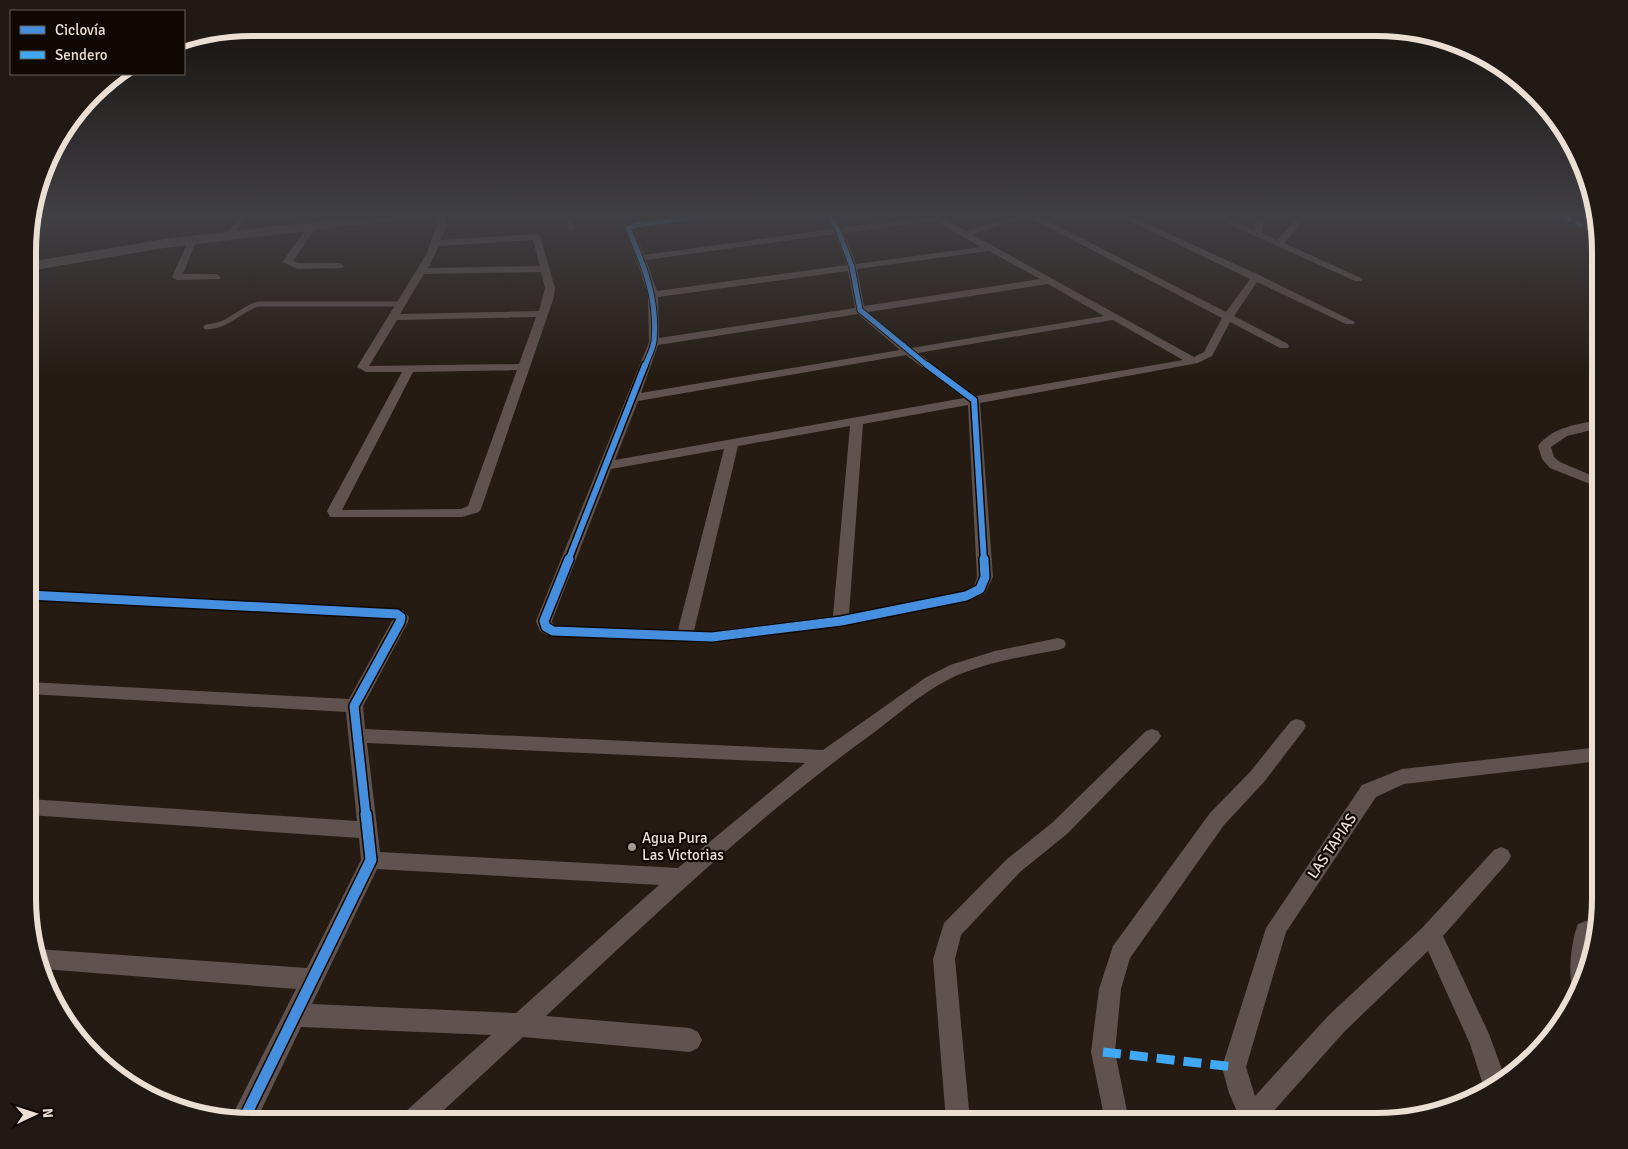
<svg xmlns="http://www.w3.org/2000/svg" width="1628" height="1149" font-family="Signika,sans-serif">
  <style>
    .lines { fill: none; stroke-linecap: round; stroke-linejoin: round }
    .lane { stroke: #60524e; stroke-width: 5 }
    .street { fill: #60524e; fill-rule: evenodd }
    .primary { fill: #61524d; fill-rule: evenodd }
    .quiet-far1 { stroke: #3fa9f5; stroke-width: 4.5; stroke-dasharray: 8 4.5; stroke-linecap: butt }
    .quiet { stroke: #3fa9f5; stroke-width: 9; stroke-dasharray: 18 9; stroke-linecap: butt }
    .cycleway-far3-casing { stroke: #0f0803; stroke-width: 7 }
    .cycleway-far2-casing { stroke: #0f0803; stroke-width: 9 }
    .cycleway-far1-casing { stroke: #0f0803; stroke-width: 12 }
    .cycleway-casing { stroke: #0f0803; stroke-width: 14 }
    .cycleway-far3 { stroke: #468fdf; stroke-width: 5 }
    .cycleway-far2 { stroke: #468fdf; stroke-width: 6 }
    .cycleway-far1 { stroke: #468fdf; stroke-width: 9 }
    .cycleway { stroke: #468fdf; stroke-width: 11 }
    .poi-dot { fill: #a69a90; stroke: #0f0803; stroke-width: 2 }
    .labels { text-anchor: middle; stroke-width: 4.5; stroke-linejoin: round; paint-order: stroke }
    .near-poi-label { font-size: 15px; fill: #ebdfd4; stroke: #0f0803; text-anchor: start }
    .near-street-label { font-size: 15px; fill: #ebdfd4; stroke: #0f0803 }
    .rim { fill: none; stroke: #ebdfd4; stroke-width: 6 }
  </style>
  <rect width="100%" height="100%" fill="#251b12"/>
  <g class="lines">
    <path class="lane" d="M569 217 571 229
      M228 235 245 217
      M206 327C229 326 237 311 258 304H402"/>
    <path class="street" d="M440 217H448L441 240 535 234 540 236 555 288 554 297 481 509 479 512 462 517H330L327 511 402 372H366L357 367 426 255ZM533 240 540 266 428 268 439 246ZM541 272 545 288 539 311 400 314 424 274ZM536 317 519 364 369 366 397 320ZM517 370 468 506 461 509 342 510 413 372Z
      M675 217H700L696 220 633 229 644 255 833 229 826 217H834L841 228 923 217H941L966 231 1010 217H1023L973 235 1194 357 1204 352 1222 318 1029 217H1040L1226 312 1250 279 1121 217H1132L1259 275 1355 322 1354 324H1346L1257 282 1234 316 1288 344 1289 346 1288 348H1280L1230 322 1212 356 1198 363 980 403 993 577 985 593 971 600 841 626 712 643 547 635 540 631 536 621 649 342 648 295 636 258 624 228 636 222ZM935 221 981 247 856 264 844 233ZM835 234 847 265 657 291 646 260ZM989 251 1040 279 864 306 857 269ZM848 271 855 308 659 338 658 297ZM1048 284 1104 316 911 348 868 312ZM858 314 900 350 641 393 658 345ZM1113 320 1183 360 976 396 918 353ZM906 355 964 398 615 460 638 401ZM968 405 977 577 974 586 962 592 849 614 863 424ZM850 426 833 616 712 631H694L738 446ZM724 449 678 630 556 626 553 624 552 621 611 469Z
      M1213 217H1225L1254 230 1257 217H1265L1262 233 1277 240 1298 217H1307L1284 243 1363 279 1361 281H1355Z
      M313 223 317 226 293 261 299 263H339L344 266 342 268 298 269 282 262 310 224Z
      M193 236 197 239 183 274H216L221 277 219 279 177 280 172 277 189 239Z
      M1600 420V428L1567 436 1551 447 1554 457 1560 462 1600 479V488L1550 468 1542 459 1538 446C1552 427 1578 424 1600 420Z
      M29 590 403 610 409 617 408 622 363 706 365 729 823 750 925 678 950 665 995 651 1058 638 1064 640 1066 644 1064 648 1058 650C1026 656 993 661 963 673 929 686 900 713 872 734 755 818 651 919 546 1016L690 1028 698 1032 702 1040 698 1048 690 1052 523 1037 432 1121H402L405 1112 491 1035 301 1027 256 1121 231 1120 234 1112 296 989 44 969 37 949 307 968 361 860 359 838 29 815V799L357 821 346 712 29 694V682L349 699 393 619 29 600ZM367 743 805 763 678 868 380 852ZM377 869 659 885 516 1013 312 1004Z
      M1297 719 1303 721 1306 726 1303 731 1264 782 1224 825 1130 958 1121 989 1115 1052 1129 1121H1105L1091 1052 1099 989 1113 946 1210 813 1250 772 1291 721Z
      M1152 729 1158 731 1161 736 1158 741 1067 834 1020 872 961 935 955 959 970 1121H946L933 959 944 923 1006 860 1053 822 1146 731Z
      M1600 747V761L1404 784 1376 797 1286 932 1246 1067 1255 1096 1328 1016 1422 928 1494 850 1501 847 1508 850 1511 856 1508 862 1443 936 1489 1034 1504 1075 1485 1091 1470 1044 1428 951 1344 1032 1265 1121H1241L1229 1093 1222 1067 1266 928 1362 785 1402 769Z
      M1586 921 1594 924 1596 929 1584 983 1577 995 1574 994C1567 977 1571 941 1578 924Z"/>
    <path class="primary" d="M352 217H397L390 221 164 248 29 271V262L164 239Z"/>
    <path class="quiet-far1" d="M1564 217 1599 233"/>
    <path class="quiet" d="M1103 1052 1234 1067"/>
    <defs>
      <path id="cycleway-far3" d="M830 217 839 232 852 267 860 310 928 366
        M645 366C648 358 653 349 654 341 658 299 644 265 628 228L636 225 696 217"/>
      <path id="cycleway-far2" d="M927 365 974 400 984 561
        M568 561 645 365"/>
      <path id="cycleway-far1" d="M569 559 544 621 546 627 553 631 712 637 841 621 966 596 980 589 985 577 984 559
        M29 595 397 614 401 617 400 622 354 706 366 816"/>
      <path id="cycleway" d="M243 1121 371 860 366 814"/>
    </defs>
    <use href="#cycleway-far3" class="cycleway-far3-casing"/>
    <use href="#cycleway-far2" class="cycleway-far2-casing"/>
    <use href="#cycleway-far1" class="cycleway-far1-casing"/>
    <use href="#cycleway" class="cycleway-casing"/>
    <use href="#cycleway-far3" class="cycleway-far3"/>
    <use href="#cycleway-far2" class="cycleway-far2"/>
    <use href="#cycleway-far1" class="cycleway-far1"/>
    <use href="#cycleway" class="cycleway"/>
  </g>
  <linearGradient id="sky" x2="0" y2="1"><stop stop-color="#140f0a"/><stop offset="0.57" stop-color="#403f44"/><stop offset="1" stop-color="#403f44" stop-opacity="0"/></linearGradient>
  <rect width="1628" height="378" fill="url(#sky)"/>
  <circle class="poi-dot" cx="632" cy="847" r="5"/>
  <g class="labels">
    <g class="near-poi-label">
      <text x="642" y="843">Agua Pura<tspan x="642" dy="17">Las Victorias</tspan></text>
    </g>
    <g class="near-street-label">
      <text transform="translate(1332 846) rotate(-56)" y="5">LAS TAPIAS</text>
    </g>
  </g>
  <path d="M0 0H1628V1149H0ZM251 36H1377A215 215 0 0 1 1592 251V898A215 215 0 0 1 1377 1113H251A215 215 0 0 1 36 898V251A215 215 0 0 1 251 36Z" fill="#211914" fill-rule="evenodd"/>
  <path class="rim" d="M251 36H1377A215 215 0 0 1 1592 251V898A215 215 0 0 1 1377 1113H251A215 215 0 0 1 36 898V251A215 215 0 0 1 251 36Z"/>
  <rect x="10" y="10" width="175" height="65" fill="#0f0803" stroke="#675e57"/>
  <rect x="20" y="26" width="25" height="8" fill="#468fdf" stroke="#675e57"/>
  <text x="55" y="35" font-size="15" fill="#ebdfd4">Ciclovía</text>
  <rect x="20" y="51" width="25" height="8" fill="#3fa9f5" stroke="#675e57"/>
  <text x="55" y="60" font-size="15" fill="#ebdfd4">Sendero</text>
  <g transform="translate(35 1114) rotate(86)" stroke="#0f0803" stroke-width="4" paint-order="stroke">
  <path d="M0-4L9 19L0 12L-9 19Z" fill="#ebdfd4"/>
  <text y="-8" font-size="14" font-weight="bold" text-anchor="middle" fill="#ebdfd4">N</text>
  </g>
</svg>
